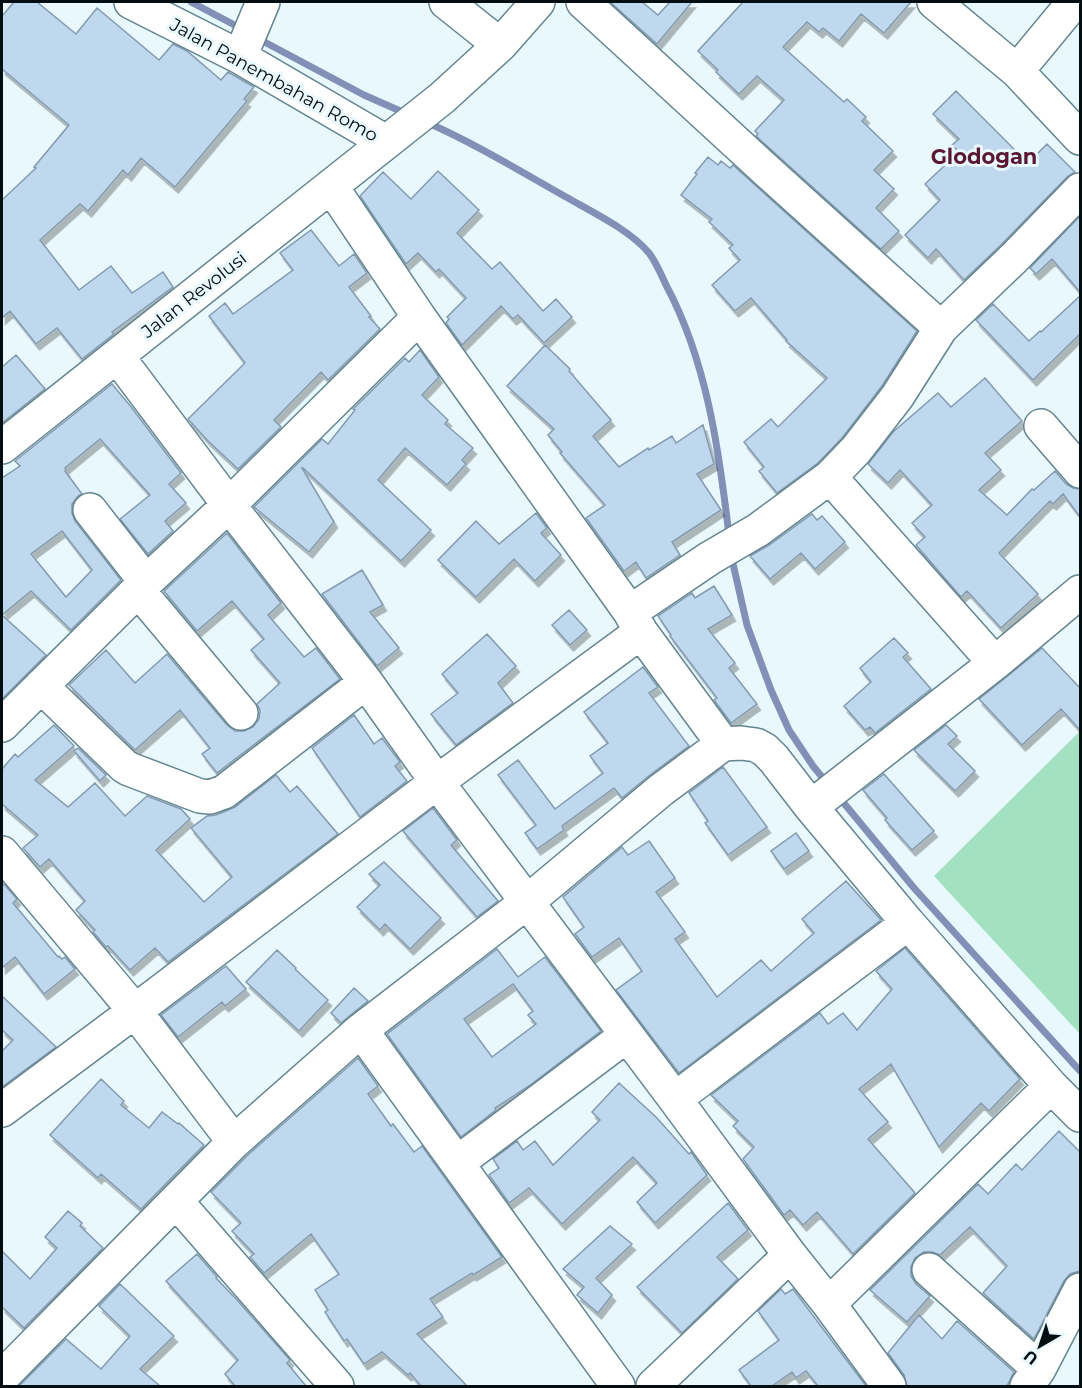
<svg xmlns="http://www.w3.org/2000/svg" width="1082" height="1388" font-family="Montserrat,sans-serif">
  <style>
    .green { fill: #a3e1c1 }
    .lines { fill: none; stroke-linecap: round; stroke-linejoin: round }
    .stream { stroke: #828fb7; stroke-width: 7 }
    .building { fill: #bfd8ee; stroke: #839aaf; stroke-width: 1.5; fill-rule: evenodd; filter: url(#shadow) }
    .minor-casing { stroke: #62858f; stroke-width: 36 }
    .minor { stroke: #fff; stroke-width: 33 }
    .labels { text-anchor: middle; stroke-width: 6; stroke-linejoin: round; paint-order: stroke }
    .street-label { font-size: 18px; fill: #030e12; stroke: #e9f8fc }
    .quarter-label { font-size: 21px; font-weight: bold; fill: #591733; stroke: #e9f8fc }
  </style>
  <defs>
    <filter id="shadow"><feDropShadow dx="3.5" dy="6" stdDeviation="0" flood-color="#0004"/></filter>
  </defs>
  <rect width="100%" height="100%" fill="#e9f8fc"/>
  <path class="green" d="M1080 731V1034L934 876Z"/>
  <g class="lines">
    <path class="stream" d="M191 2 242 29
      M257 38 364 95 407 114
      M426 122C474 143 520 171 566 197 592 212 630 230 649 253 656 262 661 274 666 285 707 361 719 451 729 535
      M731 555 747 625 771 690 789 730 813 766 827 783
      M838 796 914 888 1080 1071"/>
  </g>
  <path class="building" d="M14 2H37L76 34 97 8 159 60 173 44 187 51 221 80 228 72 254 87 244 99 247 101 175 187 141 158 128 175 123 170 88 211 80 204 40 240 79 290 111 266 132 293 163 272 173 287 112 332 114 334 82 359 57 328 36 344 10 311 2 318V200L36 168 34 167 69 125 2 69V16Z
    M610 2H642L658 15 670 2H692L657 44Z
    M743 2H911L884 33 861 14 839 41 823 28 819 32 807 22 783 47 844 102 847 99 866 117 862 121 893 151 874 170 894 189 876 208 899 231 881 249 756 136 758 134 755 131 784 100 757 76 739 94 716 72 718 70 698 51Z
    M956 91 1028 163 1047 144 1075 172 1067 177 1001 245 964 280 936 249 928 258 905 235 940 200 925 184 959 152 952 145 959 139 933 114Z
    M708 157 718 165 721 161 730 168 733 165 917 331 882 386 842 438 818 463 777 493 759 471 764 467 744 442 771 419 778 427 827 378 786 341 787 340 751 298 735 311 712 285 740 260 729 248 733 245 709 222 712 219 681 195 697 174 695 173Z
    M438 171 479 210 457 233 492 269 500 262 543 311 556 299 572 317 544 343 518 315 513 319 501 306 462 345 446 323 449 319 447 317 466 298 439 269 436 272 418 253 406 264 360 196 383 172 411 199Z
    M1080 216V292L1052 259 1036 274 1030 268Z
    M311 230 339 266 354 254 367 273 349 287 371 316 369 317 380 329 328 380 321 372 274 420 281 427 238 469 208 441 188 419 245 363 209 316 225 303 233 314 293 270 280 253Z
    M1080 296V334L1033 380 976 320 993 304 1029 341 1040 331 1041 332Z
    M545 345 570 369 569 371 611 420 593 436 619 467 648 448 649 450 672 436 676 443 703 425 714 464 697 474 721 510 672 542 680 555 646 578 636 562 624 571 586 518 605 505 560 453 562 452 548 435 554 429 507 386Z
    M420 350 439 377 422 395 448 420 445 424 473 448 462 460 466 464 447 485 405 448 378 480 431 530 401 561 303 468H302L334 522 309 552 254 507 322 439 328 444 355 410 353 409 405 358 409 362Z
    M16 355 45 389 2 423V367Z
    M985 378 1022 421 985 453 1001 470 979 490 1007 515 1032 489 1034 490 1055 471 1066 484 1073 488 1080 489V517L1063 494 1053 504 1050 501 999 553 1038 594 1001 628 967 591 961 597 916 545 925 537 912 523 932 505 900 470 888 483 868 464 893 432 938 393 951 407Z
    M112 384 132 408 181 473 169 484 186 503 165 521 173 531 148 554 120 519 150 495 100 439 65 468 66 470 65 471 82 494 78 496 72 504V513L75 521 121 580 71 630 31 591 2 615 46 655 2 699V478L20 466 15 461ZM62 531 92 570 66 597 31 554Z
    M536 513 547 528 541 533 561 555 535 581 514 559 476 597 438 560 476 521 499 544Z
    M812 514 817 520 822 516 845 542 815 569 801 553 770 579 750 556 769 545Z
    M227 533 281 603 268 615 304 657 316 648 340 679 217 773 202 754 210 748 180 710 135 750 69 685 106 650 135 683 167 654 227 725 235 731H244L253 727 259 719 260 710 257 704 280 683 251 650 264 639 232 601 197 631 164 591Z
    M362 570 383 605 370 612 399 648 377 666 322 594Z
    M714 586 732 615 708 629 735 663 729 668 757 704 731 723 714 700 717 698 670 636 671 635 658 616 692 593 695 598Z
    M569 610 587 630 570 645 552 625Z
    M487 634 516 666 498 683 513 703 456 745 431 714 458 693 442 674Z
    M894 638 908 653 903 657 931 689 875 733 870 727 865 730 844 706 871 682 860 668Z
    M1042 648 1080 688V730L1061 709 1022 745 979 699Z
    M643 667 658 687 649 693 689 746 650 775 622 798 614 788 562 826 564 830 537 849 525 833 536 825 498 775 518 760 555 809 603 773 590 756 608 743 584 712Z
    M354 715 374 744 382 738 400 762 395 766 407 781 360 817 312 748Z
    M54 725 74 746 35 780 68 807 95 783 125 816 147 796 181 809 190 819 156 850 204 902 232 877 191 828 207 816 216 815 235 807 276 775 290 792 297 786 338 834 168 962 155 948 130 970 108 946 106 947 93 932 95 930 76 910 85 901 49 859 40 867 23 848 38 835 2 804V769L15 754 18 757Z
    M946 725 957 736 948 744 975 771 955 791 914 750Z
    M78 748 106 775 100 781 74 751Z
    M723 767 767 827 728 855 705 823 708 821 689 793Z
    M884 774 934 831 912 850 885 820 887 818 863 790Z
    M433 808 457 840 451 845 498 901 477 917 403 831Z
    M796 833 809 851 784 869 771 851Z
    M649 841 675 878 656 892 685 932 675 939 717 997 761 960 771 971 814 933 802 919 846 881 881 920 679 1073 616 990 642 971 619 938 592 957 575 934 584 927 563 897 622 847 628 855Z
    M384 862 441 918 410 949 385 924 380 930 357 907 380 885 369 874Z
    M4 884 17 899 13 903 58 957 59 956 62 959 65 957 75 969 44 994 15 957 2 968V886Z
    M905 948 1020 1079 989 1111 981 1103 939 1147 891 1064 859 1089 888 1122 868 1139 915 1193 853 1254 817 1212 803 1225 790 1210 784 1215 743 1159 754 1147 733 1126 738 1121 711 1095 820 1013 828 1024 843 1013 857 1030 892 989 876 971Z
    M497 949 518 977 545 957 601 1031 529 1086 495 1108 496 1110 461 1137 387 1034ZM513 984 533 1011 528 1015 536 1024 492 1057 464 1019Z
    M277 950 296 968 295 969 328 1000 299 1031 246 982Z
    M226 966 246 989 225 1006 222 1002 178 1037 161 1015Z
    M354 988 368 1001 341 1023 331 1013Z
    M2 996 56 1047 2 1087V1051L13 1040 2 1030Z
    M358 1058 378 1086 368 1094 391 1126 393 1124 414 1152 422 1146 502 1257 473 1275 472 1273 430 1299 443 1317 417 1334 467 1386H421L410 1373 408 1375 382 1352 364 1364 347 1339 344 1341 325 1312 328 1310 315 1290 339 1274 311 1234 264 1273 250 1257 254 1254 232 1231 241 1223 211 1192 250 1153Z
    M101 1079 124 1101 121 1105 149 1128 162 1112 178 1124 179 1123 204 1145 141 1209 101 1174 98 1178 50 1135Z
    M619 1083 657 1118 689 1154 691 1152 707 1175 655 1223 637 1202 657 1183 633 1157 562 1224 529 1188 509 1203 489 1175 499 1168 493 1159 517 1141 523 1150 535 1141 553 1165 600 1120 592 1112Z
    M1059 1131 1080 1152V1271L1070 1274 1064 1281 1034 1339 983 1293 1007 1266 970 1227 940 1255 932 1252H924L915 1258 911 1267V1276L916 1284 930 1296 907 1322 870 1290 978 1184 988 1194 1016 1164 1022 1170Z
    M728 1203 748 1230 717 1257 738 1279 682 1333 637 1287Z
    M68 1211 82 1223 80 1226 103 1248 24 1328 2 1307V1251L30 1279 57 1248 45 1237Z
    M610 1226 632 1244 596 1278 612 1295 598 1313 577 1295 584 1287 563 1269Z
    M197 1254 217 1277 216 1278 238 1301 290 1360 287 1363 306 1386H235L225 1374 238 1360 166 1281Z
    M120 1284 174 1336 140 1369 160 1386H19L66 1339 101 1369 130 1336 99 1306Z
    M781 1289 785 1294 793 1289 866 1386H818L806 1371 796 1378 792 1372 772 1386H751L739 1370 779 1340 758 1311Z
    M919 1315 942 1339 957 1321 1014 1372 1008 1384 1006 1386H907L904 1375 888 1353Z"/>
  <g class="lines">
    <defs>
      <path id="minor" d="M131 2 240 57 386 142
        M446 2 500 45
        M583 2 767 171 941 328 1014 258 1080 190
        M934 2 1017 71 1080 138
        M240 57 263 2
        M1017 71 1074 2
        M331 186 419 317 630 612 641 632 723 744
        M117 356 229 505 366 682 437 782 675 1099 790 1255 829 1304 889 1386
        M1041 426 1080 471
        M2 447 442 98 500 45 538 2
        M830 477 995 663
        M90 510 146 582
        M138 590 241 713
        M630 612 710 558 758 530 830 477 856 450 897 397 941 328
        M41 686 124 766 129 769 200 796 210 797 224 792 366 682
        M2 725 146 582 229 505 419 317
        M811 807 995 663 1080 592
        M2 853 135 1011 234 1142
        M361 1030 618 1386
        M675 1099 908 923
        M2 1110 135 1011 437 782 641 632
        M457 1163 627 1035
        M176 1201 337 1386
        M929 1270 1039 1369
        M829 1304 1051 1086
        M3 1376 234 1142 361 1030 527 902 661 790 723 744 741 743 756 745 765 750 774 759 811 807 908 923 1051 1086 1080 1115
        M653 1386 790 1255
        M1027 1386 1039 1369 1080 1290"/>
    </defs>
    <use href="#minor" class="minor-casing"/>
    <use href="#minor" class="minor"/>
  </g>
  <g class="labels">
    <g class="street-label">
      <text transform="translate(274 80) rotate(29)" y="6">Jalan Panembahan Romo</text>
      <text transform="translate(194 295) rotate(-38)" y="6">Jalan Revolusi</text>
    </g>
    <g class="quarter-label">
      <text x="984" y="164">Glodogan</text>
    </g>
  </g>
  <rect width="1082" height="1388" fill="none" stroke="#030e12" stroke-width="6"/>
  <g transform="translate(1040 1346) rotate(219)" stroke="#e9f8fc" stroke-width="4.5" paint-order="stroke">
  <path d="M0-4.5L10 22L0 15L-10 22Z" fill="#030e12"/>
  <text y="-9" font-size="16" font-weight="bold" text-anchor="middle" fill="#030e12">U</text>
  </g>
</svg>
